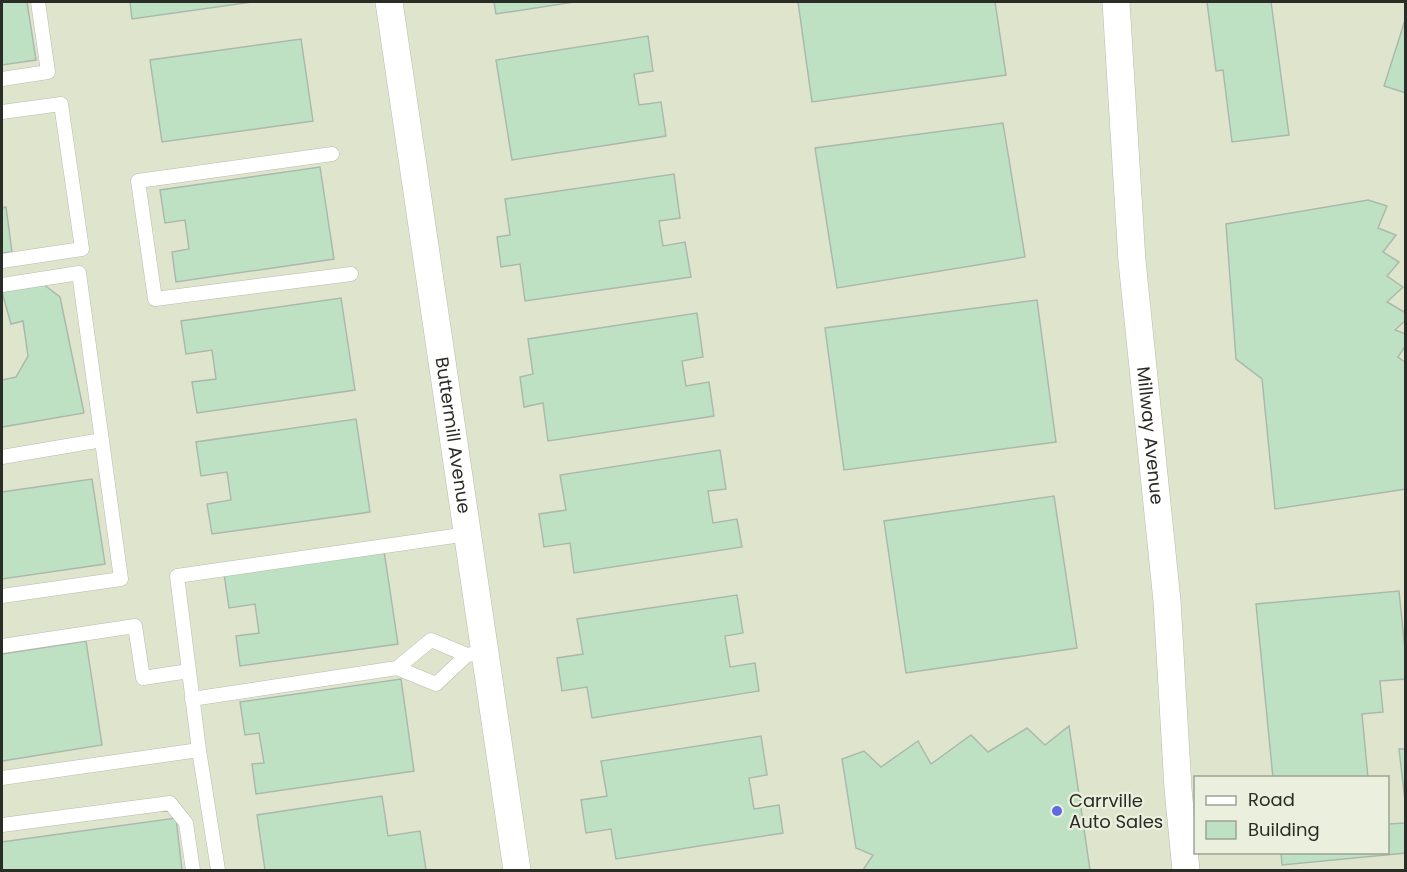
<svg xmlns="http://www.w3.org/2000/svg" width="1407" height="872" font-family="Poppins,sans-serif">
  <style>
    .built { fill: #dfe5cd; fill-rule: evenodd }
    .building { fill: #bee1c4; stroke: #abb9ad; stroke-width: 1.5 }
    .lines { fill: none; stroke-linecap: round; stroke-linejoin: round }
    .service-casing { stroke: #b7bbab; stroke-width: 15 }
    .minor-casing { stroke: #b7bbab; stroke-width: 28 }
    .service { stroke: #fff; stroke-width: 14 }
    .minor { stroke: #fff; stroke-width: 27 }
    .poi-dot { fill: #5e6ae2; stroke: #ebf0de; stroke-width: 2 }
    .labels { text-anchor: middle; stroke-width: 4.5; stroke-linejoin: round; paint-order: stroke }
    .street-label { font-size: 18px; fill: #2a2c26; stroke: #ebf0de }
    .poi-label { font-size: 18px; fill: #2a2c26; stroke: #ebf0de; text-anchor: start }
  </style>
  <rect width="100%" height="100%" fill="#ebf0de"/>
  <path class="built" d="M2 2H1405V870H2ZM1196 778H1388V852H1196Z"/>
  <path class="building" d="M2 2H27L36 60 2 65Z
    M130 2H252L132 19Z
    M494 2H574L496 14Z
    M798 2H995L1006 75 812 102Z
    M1207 2H1271L1289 135 1232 142 1223 70 1216 71Z
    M1406 17V93L1384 86Z
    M648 36 653 71 634 74 639 105 661 102 666 136 512 160 496 60Z
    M301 39 313 121 162 142 150 60Z
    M1003 123 1025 257 837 288 815 148Z
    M320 167 334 259 176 282 172 252 189 249 185 220 165 223 160 190Z
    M674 174 680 218 659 221 663 246 685 242 691 277 525 301 520 264 501 267 497 237 510 235 505 199Z
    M1368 200 1387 206 1378 228 1396 235 1383 252 1399 262 1387 276 1403 287 1387 302 1406 313V320L1395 330 1406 334V345L1398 357 1406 363V489L1275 509 1262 379 1236 359 1226 224Z
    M6 207 12 252 2 253V208Z
    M43 284 60 297 84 413 2 427V380L16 377 28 356 23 321 11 324 2 292Z
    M341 298 355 390 197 413 192 382 216 379 212 350 186 354 181 321Z
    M1037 300 1056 442 844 470 825 328Z
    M697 313 703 357 682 361 686 386 709 382 714 416 548 441 543 403 524 407 520 377 533 374 528 339Z
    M356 419 370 512 212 534 207 504 231 500 227 472 201 476 196 442Z
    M720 450 726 489 708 491 713 523 737 519 742 547 574 573 570 543 544 547 539 514 566 510 560 475Z
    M92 479 105 564 2 579V492Z
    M1054 496 1077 648 906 673 884 521Z
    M384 551 398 644 240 666 236 636 259 633 255 604 229 608 224 574Z
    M1399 591 1406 660V679L1380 681 1383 712 1362 714 1368 778H1273L1256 604Z
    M737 595 743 633 725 636 730 667 755 663 759 691 592 718 587 687 562 691 557 658 583 654 577 619Z
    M86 641 102 745 2 761V654Z
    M401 679 414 771 256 794 252 764 264 763 259 733 245 735 240 702Z
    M1069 726 1090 870H863L873 855 856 848 842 759 864 751 881 767 918 741 931 764 971 735 988 752 1027 728 1045 745Z
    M761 736 767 775 749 778 754 809 779 805 783 833 616 859 611 829 586 833 581 800 607 796 601 761Z
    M1399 749H1406V809Z
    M382 796 388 836 420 831 426 870H265L257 815Z
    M176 818 182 870H2V842Z
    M1406 823V853L1282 865 1281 852H1388V824Z"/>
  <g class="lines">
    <defs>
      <path id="service" d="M2 79 48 72 38 2
        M2 112 61 104 82 249 2 261
        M332 154 138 181 155 299 351 274
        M2 285 79 273 121 579 2 596
        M2 457 102 440
        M2 646 135 626 143 678 189 671
        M467 655 436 684 397 668 431 640 467 655 485 652
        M192 699 397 668
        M199 750 218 870
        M2 778 199 750 177 576 468 534
        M2 825 170 803 186 823 193 870"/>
      <g id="minor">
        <path id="s1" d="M389 2 517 870"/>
        <path id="s2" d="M1116 2 1132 261 1167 601 1178 789 1186 870"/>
      </g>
    </defs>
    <use href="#service" class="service-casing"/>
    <use href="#minor" class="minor-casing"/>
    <use href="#service" class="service"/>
    <use href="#minor" class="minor"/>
  </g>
  <circle class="poi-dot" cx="1057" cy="811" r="6"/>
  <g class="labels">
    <g class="street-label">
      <text dy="6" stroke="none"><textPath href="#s1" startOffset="438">Buttermill Avenue</textPath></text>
      <text dy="6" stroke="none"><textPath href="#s2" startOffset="435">Millway Avenue</textPath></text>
    </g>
    <g class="poi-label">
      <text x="1069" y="807">Carrville<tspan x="1069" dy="21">Auto Sales</tspan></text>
    </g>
  </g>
  <rect width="1407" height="872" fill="none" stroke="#2a2c26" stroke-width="6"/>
  <rect x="1194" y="776" width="195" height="78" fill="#ebf0de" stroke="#9ea294" stroke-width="1.5"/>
  <rect x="1206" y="796" width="30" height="9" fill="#ffffff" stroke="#9ea294" stroke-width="1.5"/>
  <text x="1248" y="806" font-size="18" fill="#2a2c26">Road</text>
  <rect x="1206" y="821" width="30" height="18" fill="#bee1c4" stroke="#9ea294" stroke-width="1.5"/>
  <text x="1248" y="836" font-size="18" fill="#2a2c26">Building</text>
</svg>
